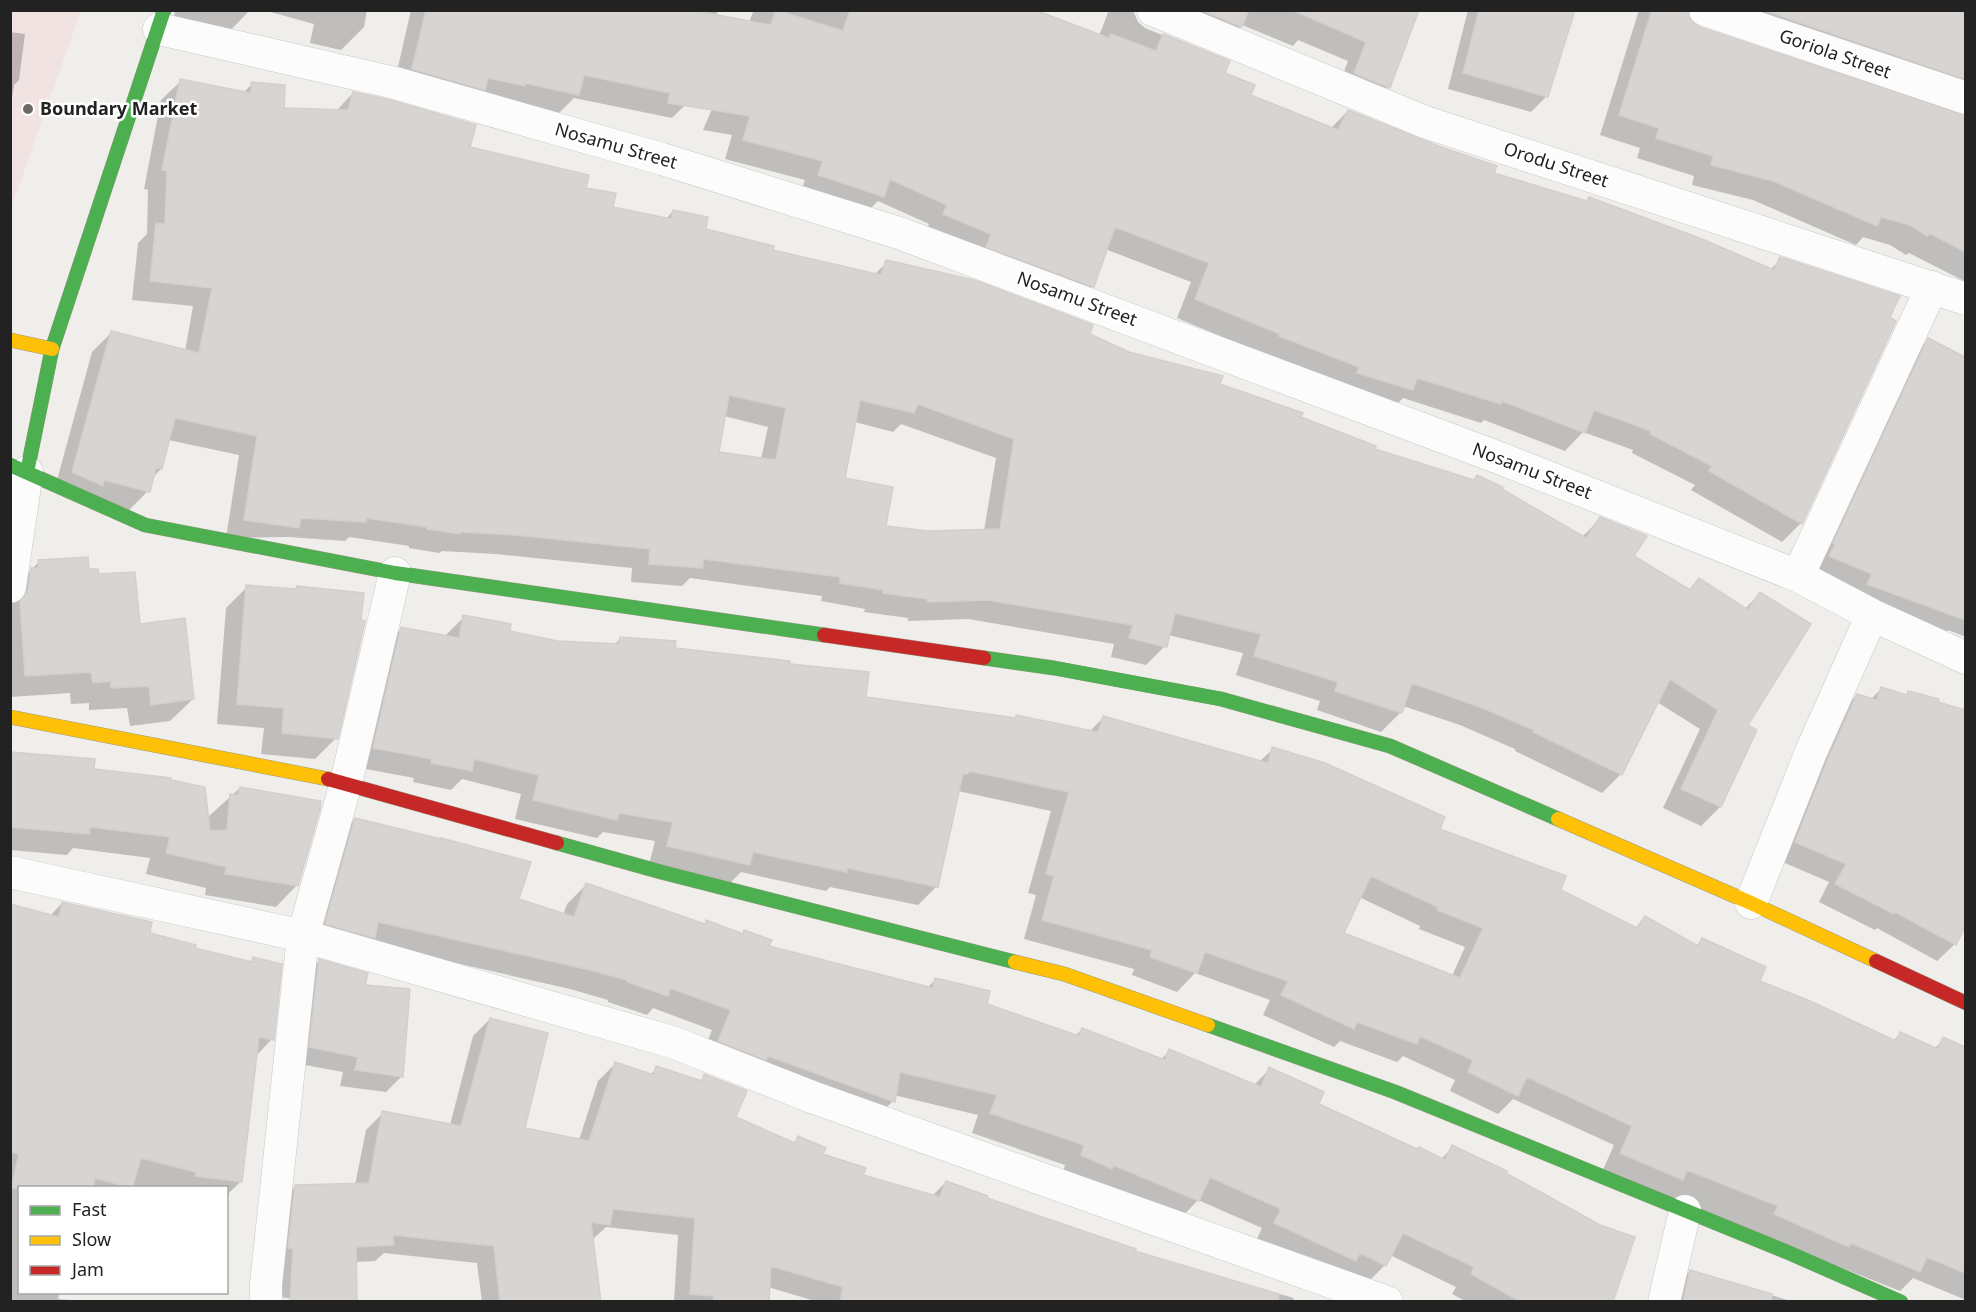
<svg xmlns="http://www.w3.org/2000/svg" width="1976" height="1312" font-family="'Noto Sans',sans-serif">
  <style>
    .commercial { fill: #f1e3e1 }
    .shadow { fill: #0003; fill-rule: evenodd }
    .building { fill: #d7d4d2; stroke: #d3d0cc; stroke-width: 1.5; fill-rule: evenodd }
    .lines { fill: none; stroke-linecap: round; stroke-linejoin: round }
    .street-casing { stroke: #c9c8c7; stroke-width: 33 }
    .fast-casing { stroke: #999a82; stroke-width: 15 }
    .slow-casing { stroke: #999a82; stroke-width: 15 }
    .jam-casing { stroke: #999a82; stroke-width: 15 }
    .street { stroke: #fdfcfc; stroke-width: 32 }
    .fast { stroke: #4caf50; stroke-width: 14 }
    .slow { stroke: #ffc107; stroke-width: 14 }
    .jam { stroke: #c62828; stroke-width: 14 }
    .poi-dot { fill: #6a6968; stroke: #fff; stroke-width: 2 }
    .labels { text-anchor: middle; stroke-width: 5; stroke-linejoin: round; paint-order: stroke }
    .street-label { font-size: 18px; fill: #222; stroke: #fff }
    .poi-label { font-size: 18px; font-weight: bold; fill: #222; stroke: #fff; text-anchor: start }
  </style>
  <rect width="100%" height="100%" fill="#f0eeeb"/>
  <path class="commercial" d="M11 10 81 11 11 208 10 11Z"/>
  <path class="shadow" d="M175 10H250L229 32 173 25Z
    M263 10H367L364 27 341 50 310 43 314 24Z
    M411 10H718L692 98 672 118 574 98 557 115 393 89Z
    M754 10H1031L1099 36 1109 10H1417L1388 87 1369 106 1336 92 1348 61 1298 40 1293 46 1242 25 1222 45 1140 12 1134 11V13L1138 22 1145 28 1228 62 1223 74 1249 96 1330 129 1348 111 1492 174 1586 202 1589 199 1770 270 1781 259 1801 523 1782 542 1691 490 1695 485 1632 453 1633 450 1583 432 1565 451 1484 420 1481 423 1403 398 1393 408 1177 318 1191 282 1105 249 1093 286 1074 305 925 233 929 224 878 201 864 215 800 194 805 180 725 159 732 135 703 130Z
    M1468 10H1559L1547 96 1531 112 1448 89Z
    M1639 10H1966V282L1909 253 1906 255 1890 245 1863 237 1856 245 1753 200 1692 185 1694 176 1637 158 1640 148 1600 135ZM1686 12 1960 107 1965 117 1699 28 1690 22Z
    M10 32 25 34 19 80 14 85 10 110Z
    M181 81 243 93 252 84 282 110 336 111 353 93 469 148 584 189 612 208 666 219 673 211 704 230 772 251 874 275 887 262 1088 334 1128 353 1218 385 1373 450 1472 481 1477 477 1582 537 1600 519 1632 557 1688 591 1699 579 1744 610 1760 593 1746 726 1720 807 1701 826 1663 808 1700 729 1657 702 1621 774 1602 793 1515 751V749L1460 725 1403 706 1400 713 1381 732 1317 710 1320 701 1236 675 1243 653 1168 635 1165 646 1146 665 1111 657 1114 644 968 619 908 621V618L864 612 865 609 821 601 822 596 690 578 682 586 631 582 632 568 495 554 442 551 439 553 409 548V546L349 537 345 541 288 537 226 538 239 455 168 440 161 469 152 478 148 491 129 510 54 491 92 352 111 333 185 351 193 306 132 300 138 243 147 234 148 190 144 189 161 100ZM724 416 768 427 761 459 717 453ZM855 422 893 432 901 424 996 458 984 531 928 533 884 527 844 480Z
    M1929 339 1966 358V637L1948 630 1943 636 1812 575 1910 358Z
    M39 562 88 571 97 576 138 625 193 699 170 721 130 726 127 708 89 710V703L71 704 70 693 10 697V591Z
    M247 587 294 591 297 588 336 738 315 759 261 754 264 728 217 724 226 608Z
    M464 617 508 632 557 642 614 645 620 639 673 649 788 665 865 698 1014 720 1017 717 1089 732 1103 718 1259 762 1273 749 1634 929 1645 918 1695 947 1702 939 1758 981 1893 1041 1900 1034 1934 1049 1944 1039 1966 1048V1300L1913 1278 1900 1291 1602 1172 1614 1145 1513 1099 1498 1114 1450 1091 1455 1080 1403 1056 1397 1062 1340 1041 1334 1047 1263 1015 1270 1000 1195 973 1177 992 1132 975 1134 969 1024 939 1036 895 1028 893 1051 811 958 791 937 886 918 905 830 887 826 891 741 872 730 883 649 865 655 841 603 832 597 838 515 819 521 794 462 779 451 790 413 782 414 778 355 767 382 648 401 629 445 636ZM1359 897 1420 926 1419 929 1465 947 1452 976 1342 934Z
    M1881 689 1905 696 1909 692 1936 703 1966 711V930L1963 929 1955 944 1937 961 1877 928 1875 930 1819 902 1829 882 1778 860 1839 713 1857 695 1870 700Z
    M10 753 93 770 209 824V816L240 788 297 885 276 907 205 895 206 888 146 874 150 858 73 848 67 855 10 850Z
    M355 819 517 900 563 915 567 904 586 885 704 925 707 922 741 935 745 932 767 947 927 988 935 980 985 1005 1075 1036 1082 1029 1160 1060 1170 1051 1253 1086 1270 1069 1317 1105 1417 1151 1441 1159 1453 1147 1504 1174 1611 1302H1467L1452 1294 1456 1287 1390 1255 1385 1265 1365 1285 1255 1243 1262 1228 1198 1200 1179 1220 1062 1175 1065 1165 972 1133 978 1115 894 1095 893 1101 874 1120 700 1060 712 1030 653 1008 647 1015 608 1002V1000L570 989 368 943H307L336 839Z
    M62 903 194 949 250 963 254 959 272 1039 255 1057 241 1181 229 1193 226 1210V1188H20V1292H60L58 1299 97 1302H10V905L50 916Z
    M319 961 364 987 402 1076 386 1092 340 1086 343 1072 294 1063 303 977Z
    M490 1019 523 1129 579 1140 598 1081 615 1064 650 1075 657 1068 699 1082 705 1076 734 1118 793 1144 798 1138 821 1155 861 1177 932 1196 946 1182 985 1199 1133 1252 1294 1298 1293 1302H818L768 1287 767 1302H674L678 1235 606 1227 592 1240 600 1302H482L477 1263 384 1253 375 1261 355 1262 309 1302 275 1296 278 1204 295 1187 355 1185 366 1130 383 1113 450 1125 473 1036Z
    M1690 1271 1791 1301 1671 1302 1674 1287Z"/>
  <path class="building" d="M426 10H691L771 25 776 10 843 31 850 10H1035L1109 38 1111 34 1156 51 1163 34 1230 61 1225 73 1255 85 1251 95 1338 130 1348 110 1441 147 1497 166 1494 173 1587 201 1589 197 1702 239 1774 270 1780 257 1900 296 1890 317 1896 321 1802 524 1709 471 1712 466 1650 434 1651 431 1594 410 1585 433 1502 401 1501 404 1417 378 1413 390 1357 373 1359 367 1279 336 1280 334 1195 299 1209 263 1115 227 1094 287 986 247 991 234 943 214 947 205 890 179 884 197 818 175 823 161 743 140 750 116 668 103 670 93 584 75 579 95 525 83V86L488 78 485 90 412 69Z
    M1201 10H1249L1242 27Z
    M1292 10H1419L1390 88 1354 73 1366 42Z
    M1479 10H1575L1548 97 1463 73Z
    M1652 10H1687L1691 21 1699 27 1965 115V252L1929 233 1927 236 1910 225 1881 217 1877 226 1773 181 1711 165 1713 156 1656 138 1659 128 1619 115Z
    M1763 10H1965V79Z
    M180 79 251 93V82L285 85 284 108 348 110 353 92 391 100 476 125 470 147 589 175 586 188 616 193 613 207 671 219 673 210 708 217 706 229 774 246 773 250 881 275 886 260 974 280 1093 325 1090 334 1129 352 1223 376 1220 384 1303 413 1301 417 1376 446 1375 449 1474 480 1477 475 1503 487 1502 489 1586 538 1600 517 1647 536 1634 556 1690 590 1699 578 1748 610 1760 592 1811 624 1748 725 1757 730 1721 807 1681 789 1718 710 1670 679 1622 775 1533 732 1534 730 1480 707 1412 683 1402 713 1335 691 1338 682 1254 656 1261 634 1175 613 1167 647 1129 638 1133 625 988 600 927 602V599L883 593V590L840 583V577L703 559V568L649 564 650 549 515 535 460 532V534L427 529V527L366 518V522L301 518 299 528 244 520 257 436 175 418 162 469 156 468 150 492 104 480 103 486 72 472 111 331 199 353 212 288 150 281 156 223 165 224 167 171 162 170ZM729 395 786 408 776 460 719 452ZM860 400 914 413 918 404 1014 439 1000 529 928 531 886 526 893 487 845 478Z
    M1928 338 1965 357V620L1867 584 1872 574 1829 556 1835 544 1833 543Z
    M88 557 89 569H98L99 574 135 572 140 624 185 618 194 699 151 705 149 686 111 688V681L93 683 91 672 25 676 20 601 28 590 31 568H39L38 560Z
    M246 585 296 589 297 586 364 593 361 620 365 621 338 739 282 733 284 708 237 704Z
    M463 615 511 624 510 631 557 641 619 644 620 637 676 641 675 648 790 661V664L869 672 866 697 1016 718V715L1098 732 1103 716 1268 763 1272 747 1325 763 1445 817 1440 829 1566 876 1561 890 1637 928 1645 916 1698 946 1702 938 1766 967 1760 981 1810 1001 1896 1041 1900 1032 1938 1049 1943 1037 1965 1047V1273L1927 1257 1920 1272 1851 1243 1849 1247 1774 1214 1778 1206 1687 1170 1683 1180 1620 1153 1632 1126 1527 1077 1518 1096 1468 1072 1473 1060 1420 1036 1417 1044 1357 1022 1354 1029 1281 995 1288 981 1205 952 1197 973 1150 957 1152 950 1042 920 1054 876 1046 874 1069 792 969 771 968 774H963L938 887 847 868V872L753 852 750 865 667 846 673 822 619 813 617 820 533 800 539 775 474 759 472 771 431 763 432 759 373 748 401 627 459 638ZM1371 876 1438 907 1437 910 1483 928 1460 978 1344 933Z
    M1881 687 1907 695 1908 691 1939 699 1938 702 1965 710V927L1956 945 1895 912 1894 914 1835 884 1846 864 1795 842 1828 759 1857 694 1877 700Z
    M10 752 95 759 94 769 171 778V780L205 787 210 831 227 830 230 794 238 795 240 787 321 801 320 809 298 886 225 874 227 867 166 853 170 837 90 827 89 834 10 827Z
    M355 818 441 839V838L531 862 519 899 574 917 586 883 705 924 706 920 743 934 744 930 772 940 769 946 933 988 935 978 990 991 987 1004 1079 1036 1082 1028 1165 1060 1169 1049 1261 1087 1269 1067 1324 1092 1319 1104 1417 1149 1419 1147 1445 1160 1452 1145 1507 1171 1506 1173 1600 1225 1635 1237 1613 1302H1521L1471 1274 1474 1267 1403 1233 1386 1266 1360 1253 1356 1261 1274 1223 1281 1209 1210 1177 1199 1201 1113 1165 1112 1169 1081 1155 1084 1145 990 1113 997 1095 900 1072 895 1102 768 1056 766 1060 718 1041 731 1010 670 988 668 996 627 982V980L590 970 378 922 375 938 325 924Z
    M62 902 152 922 150 933 196 945 195 948 252 962 253 957 282 964 274 1040 259 1037 242 1182 195 1176 196 1172 141 1158 132 1188 95 1178 93 1188H11L19 1154 10 1152V904L59 917Z
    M319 959 368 973 365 985 410 989 403 1077 355 1070 358 1057 309 1047Z
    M490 1018 548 1033 525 1128 589 1141 615 1062 654 1075 656 1066 702 1081 704 1074 747 1091 736 1117 795 1143 798 1136 826 1148 823 1154 866 1168 863 1175 940 1197 946 1181 988 1196 987 1198 1136 1249 1135 1251 1279 1294 1278 1302H840L843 1287 771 1266 769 1302H713L714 1296 690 1294 695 1218 613 1209 610 1225 591 1222 601 1302H500L494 1246 393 1235 394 1245 356 1247 357 1302H290L293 1249 288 1248 295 1185 369 1183 382 1111 461 1126Z
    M1690 1270 1772 1294 1771 1302H1683Z"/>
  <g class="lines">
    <defs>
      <path id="street" d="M1153 10 1425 122 1966 299
        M1705 10 1966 98
        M159 29 395 83 662 159 899 233 1502 459 1798 576 1872 615 1966 658
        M1798 576 1932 287
        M10 587 27 472
        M10 872 303 936 672 1042 812 1097 1387 1302
        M1751 903 1811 752 1872 615
        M266 1302V1284L303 936 346 783 395 573
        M1664 1302 1685 1211"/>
      <path id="fast" d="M10 465 145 525 395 573 824 635
        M27 472 52 349 164 10
        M984 658 1054 668 1221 699 1390 746 1558 819
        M557 843 661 872 1015 962
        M1208 1025 1395 1092 1787 1252 1901 1302"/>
      <path id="slow" d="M10 340 52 349
        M10 717 328 779
        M1558 819 1751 903 1876 961
        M1015 962 1064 974 1208 1025"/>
      <path id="jam" d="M824 635 984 658
        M328 779 557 843
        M1876 961 1966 1003"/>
    </defs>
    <use href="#street" class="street-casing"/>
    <use href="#fast" class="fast-casing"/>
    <use href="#slow" class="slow-casing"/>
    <use href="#jam" class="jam-casing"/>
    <use href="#street" class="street"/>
    <use href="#fast" class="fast"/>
    <use href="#slow" class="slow"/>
    <use href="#jam" class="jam"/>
  </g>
  <circle class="poi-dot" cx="28" cy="109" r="6"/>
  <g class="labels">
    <g class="street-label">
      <text transform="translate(1835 54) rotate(19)" y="6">Goriola Street</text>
      <text transform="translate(616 146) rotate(16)" y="6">Nosamu Street</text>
      <text transform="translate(1556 165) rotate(18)" y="6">Orodu Street</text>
      <text transform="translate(1077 299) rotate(20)" y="6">Nosamu Street</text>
      <text transform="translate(1532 471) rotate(21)" y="6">Nosamu Street</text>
    </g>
    <g class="poi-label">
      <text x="40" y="115">Boundary Market</text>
    </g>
  </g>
  <rect width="1976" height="1312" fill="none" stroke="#222222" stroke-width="24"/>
  <rect x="18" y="1186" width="210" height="108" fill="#ffffff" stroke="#a7a7a7" stroke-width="1.5"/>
  <rect x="30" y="1206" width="30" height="9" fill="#4caf50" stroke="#a7a7a7" stroke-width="1.5"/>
  <text x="72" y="1216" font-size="18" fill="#222222">Fast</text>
  <rect x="30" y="1236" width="30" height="9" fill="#ffc107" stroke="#a7a7a7" stroke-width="1.5"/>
  <text x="72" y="1246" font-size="18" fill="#222222">Slow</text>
  <rect x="30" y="1266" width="30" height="9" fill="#c62828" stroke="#a7a7a7" stroke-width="1.5"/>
  <text x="72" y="1276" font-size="18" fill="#222222">Jam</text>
</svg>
